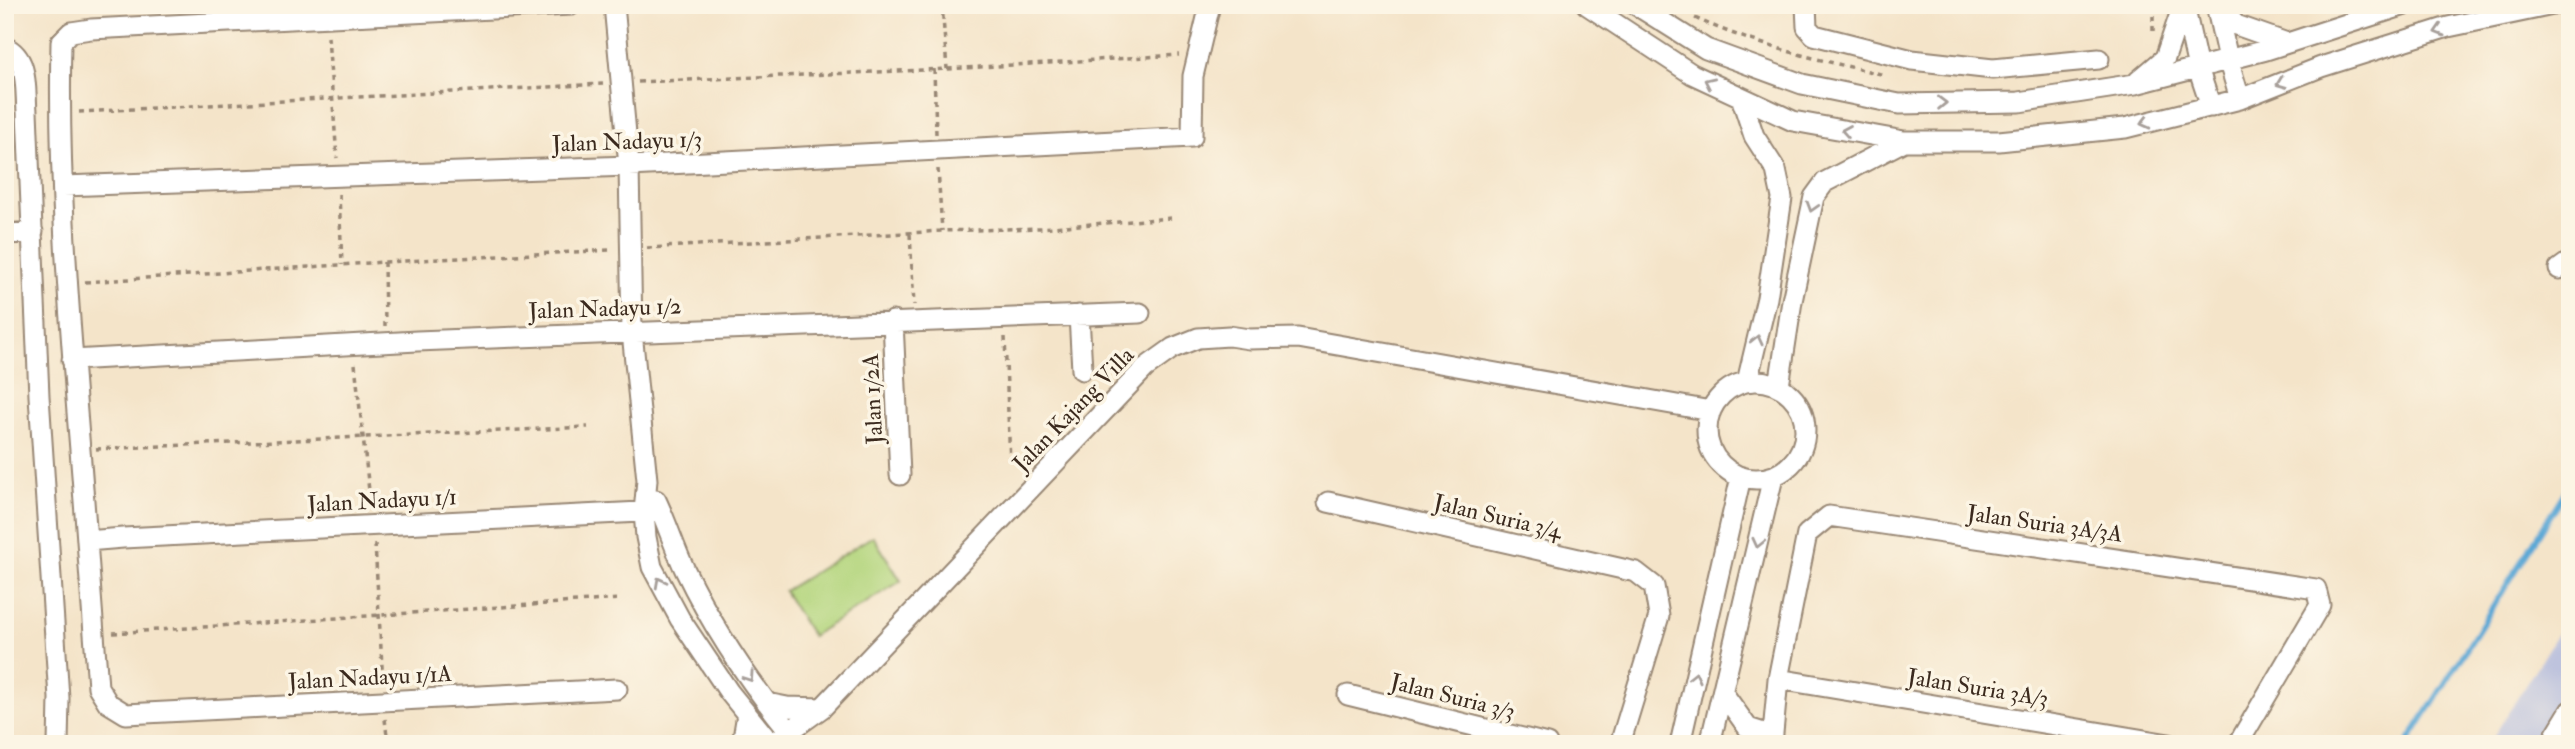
<svg xmlns="http://www.w3.org/2000/svg" width="2575" height="749" font-family="'IM FELL Double Pica',serif">
  <style>
    .industrial { fill: #bec3dd }
    .green { fill: #b3d57d; stroke: #77804e; stroke-width: 2 }
    .lines { fill: none; stroke-linecap: round; stroke-linejoin: round }
    .stream { stroke: #5ca8d5; stroke-width: 6 }
    .minor-casing { stroke: #988774; stroke-width: 23 }
    .path { stroke: #988774; stroke-width: 3.5; stroke-dasharray: 5 5; stroke-linecap: butt }
    .minor { stroke: #fff; stroke-width: 19 }
    .oneway { stroke: #a79f9a }
    .labels { text-anchor: middle; stroke-width: 7; stroke-linejoin: round; paint-order: stroke }
    .street-label { font-size: 23px; fill: #3b2a1e; stroke: #fcf5e5 }
  </style>
  <rect width="100%" height="100%" fill="#fcf5e5"/>
  <filter id="ink" filterUnits="userSpaceOnUse"><feTurbulence type="fractalNoise" baseFrequency=".0143" numOctaves="2"/><feDisplacementMap in="SourceGraphic" scale="14" xChannelSelector="R" yChannelSelector="G"/><feConvolveMatrix kernelMatrix="1 2 1 2 8 2 1 2 1" color-interpolation-filters="sRGB"/></filter>
  <filter id="wash" filterUnits="userSpaceOnUse"><feTurbulence type="fractalNoise" baseFrequency=".00686" numOctaves="4" result="noise"/><feDisplacementMap in="SourceGraphic" scale="28" xChannelSelector="R" yChannelSelector="G"/><feGaussianBlur stdDeviation="1.57" result="paint"/><feColorMatrix in="noise" values="0 0 0 0 0 0 0 0 0 0 0 0 0 0 0 0 0 1.4 0 .05"/><feComposite in="paint" operator="in"/></filter>
  <g filter="url(#wash)">
    <rect width="100%" height="100%" fill="#f4e4c9"/>
    <path class="industrial" d="M2570 613V744H2489Z"/>
    <path class="green" d="M873 536 901 581 812 636 784 591Z"/>
    <g class="lines">
      <path class="stream" d="M2407 744 2570 484"/>
    </g>
  </g>
  <g filter="url(#ink)">
    <g class="lines">
      <defs>
        <path id="minor" d="M614 5 629 166 632 332 647 480 644 512 646 537 652 567 680 619 729 692 771 744
          M1587 5 1692 74 1793 121 1904 141H1999L2125 128 2240 99 2321 67 2448 27 2553 5
          M1636 5 1706 49 1802 84 1899 104 2019 102 2135 84 2266 50 2405 5
          M1806 5 1807 27 1814 35 1912 60 1993 69 2099 59
          M2184 5 2198 68 2211 107
          M2216 5 2228 59 2240 99
          M2218 6 2236 25 2287 43
          M5 47C29 58 25 88 27 111L39 396 59 698 58 744
          M2138 81 2165 58 2183 5
          M1741 97 1754 136 1776 170 1782 198 1767 298 1747 382
          M63 186 629 166 1192 137 1193 76 1210 5
          M5 234 33 232
          M2559 269 2570 261
          M1079 315 1082 370
          M893 321 900 475
          M72 360 417 341 1140 313
          M1707 430a49 49 0 1 1 98 0a49 49 0 1 1-98 0Z
          M1779 386 1792 301 1814 197 1825 182 1904 141
          M656 500C667 523 674 547 685 570 713 628 749 682 790 732
          M1328 502 1636 572 1654 586 1659 616 1620 744
          M87 541C75 375 57 208 61 42L71 32 91 29 571 5
          M1778 679 2169 744
          M617 689 126 714 108 703 98 687 87 541 123 538 661 511
          M1723 693 1748 728 1773 736
          M1348 695 1547 744
          M767 703 787 707 822 708
          M742 744 747 714
          M772 744 822 708 1145 368 1173 348 1198 338 1229 336 1249 339 1298 338 1711 411
          M1680 744 1741 477
          M1710 744 1773 477
          M1772 744 1778 679 1807 534 1829 516 2316 589 2320 605 2238 744
          M2550 744 2570 711"/>
      </defs>
      <use href="#minor" class="minor-casing"/>
      <path class="path" d="M942 5 947 69
        M1695 18C1756 46 1820 60 1885 75
        M2153 31V5
        M328 37 337 158
        M934 69 936 134
        M638 82 947 69 1179 55
        M79 112 603 84
        M938 169 942 231
        M339 194 342 265
        M910 234 914 305
        M647 248 942 231 1040 228 1171 218
        M384 262 385 326
        M85 282 384 262 611 250
        M1005 337 1010 463
        M355 364 371 509
        M96 449 588 427
        M375 544 383 684
        M113 633 620 599
        M385 719 388 744"/>
      <use href="#minor" class="minor"/>
    </g>
    <defs><path id="oneway-chevron" d="M-2-3.5L2.5 0L-2 3.5" fill="none" stroke-width="1.6" stroke-linecap="round" stroke-linejoin="round" transform="scale(1.75)"/></defs>
    <g class="oneway">
      <use href="#oneway-chevron" transform="translate(2439 31) rotate(163)"/>
      <use href="#oneway-chevron" transform="translate(1709 82) rotate(-155)"/>
      <use href="#oneway-chevron" transform="translate(2281 83) rotate(159)"/>
      <use href="#oneway-chevron" transform="translate(1942 103) rotate(-1)"/>
      <use href="#oneway-chevron" transform="translate(2145 123) rotate(166)"/>
      <use href="#oneway-chevron" transform="translate(1846 131) rotate(-170)"/>
      <use href="#oneway-chevron" transform="translate(1812 207) rotate(107)"/>
      <use href="#oneway-chevron" transform="translate(1757 340) rotate(-77)"/>
      <use href="#oneway-chevron" transform="translate(1758 543) rotate(103)"/>
      <use href="#oneway-chevron" transform="translate(660 582) rotate(-118)"/>
      <use href="#oneway-chevron" transform="translate(749 677) rotate(56)"/>
      <use href="#oneway-chevron" transform="translate(1695 677) rotate(-77)"/>
    </g>
  </g>
  <g class="labels">
    <g class="street-label">
      <text transform="translate(627 141) rotate(-2)" y="8">Jalan Nadayu 1/3</text>
      <text transform="translate(605 308) rotate(-2)" y="8">Jalan Nadayu 1/2</text>
      <text transform="translate(872 399) rotate(-93)" y="8">Jalan 1/2A</text>
      <text transform="translate(1073 409) rotate(-46)" y="8">Jalan Kajang Villa</text>
      <text transform="translate(382 500) rotate(-3)" y="8">Jalan Nadayu 1/1</text>
      <text transform="translate(1498 516) rotate(13)" y="8">Jalan Suria 3/4</text>
      <text transform="translate(2045 523) rotate(8)" y="8">Jalan Suria 3A/3A</text>
      <text transform="translate(370 677) rotate(-3)" y="8">Jalan Nadayu 1/1A</text>
      <text transform="translate(1978 687) rotate(9)" y="8">Jalan Suria 3A/3</text>
      <text transform="translate(1453 696) rotate(14)" y="8">Jalan Suria 3/3</text>
    </g>
  </g>
  <rect width="2575" height="749" fill="none" stroke="#fcf5e5" stroke-width="28"/>
</svg>
